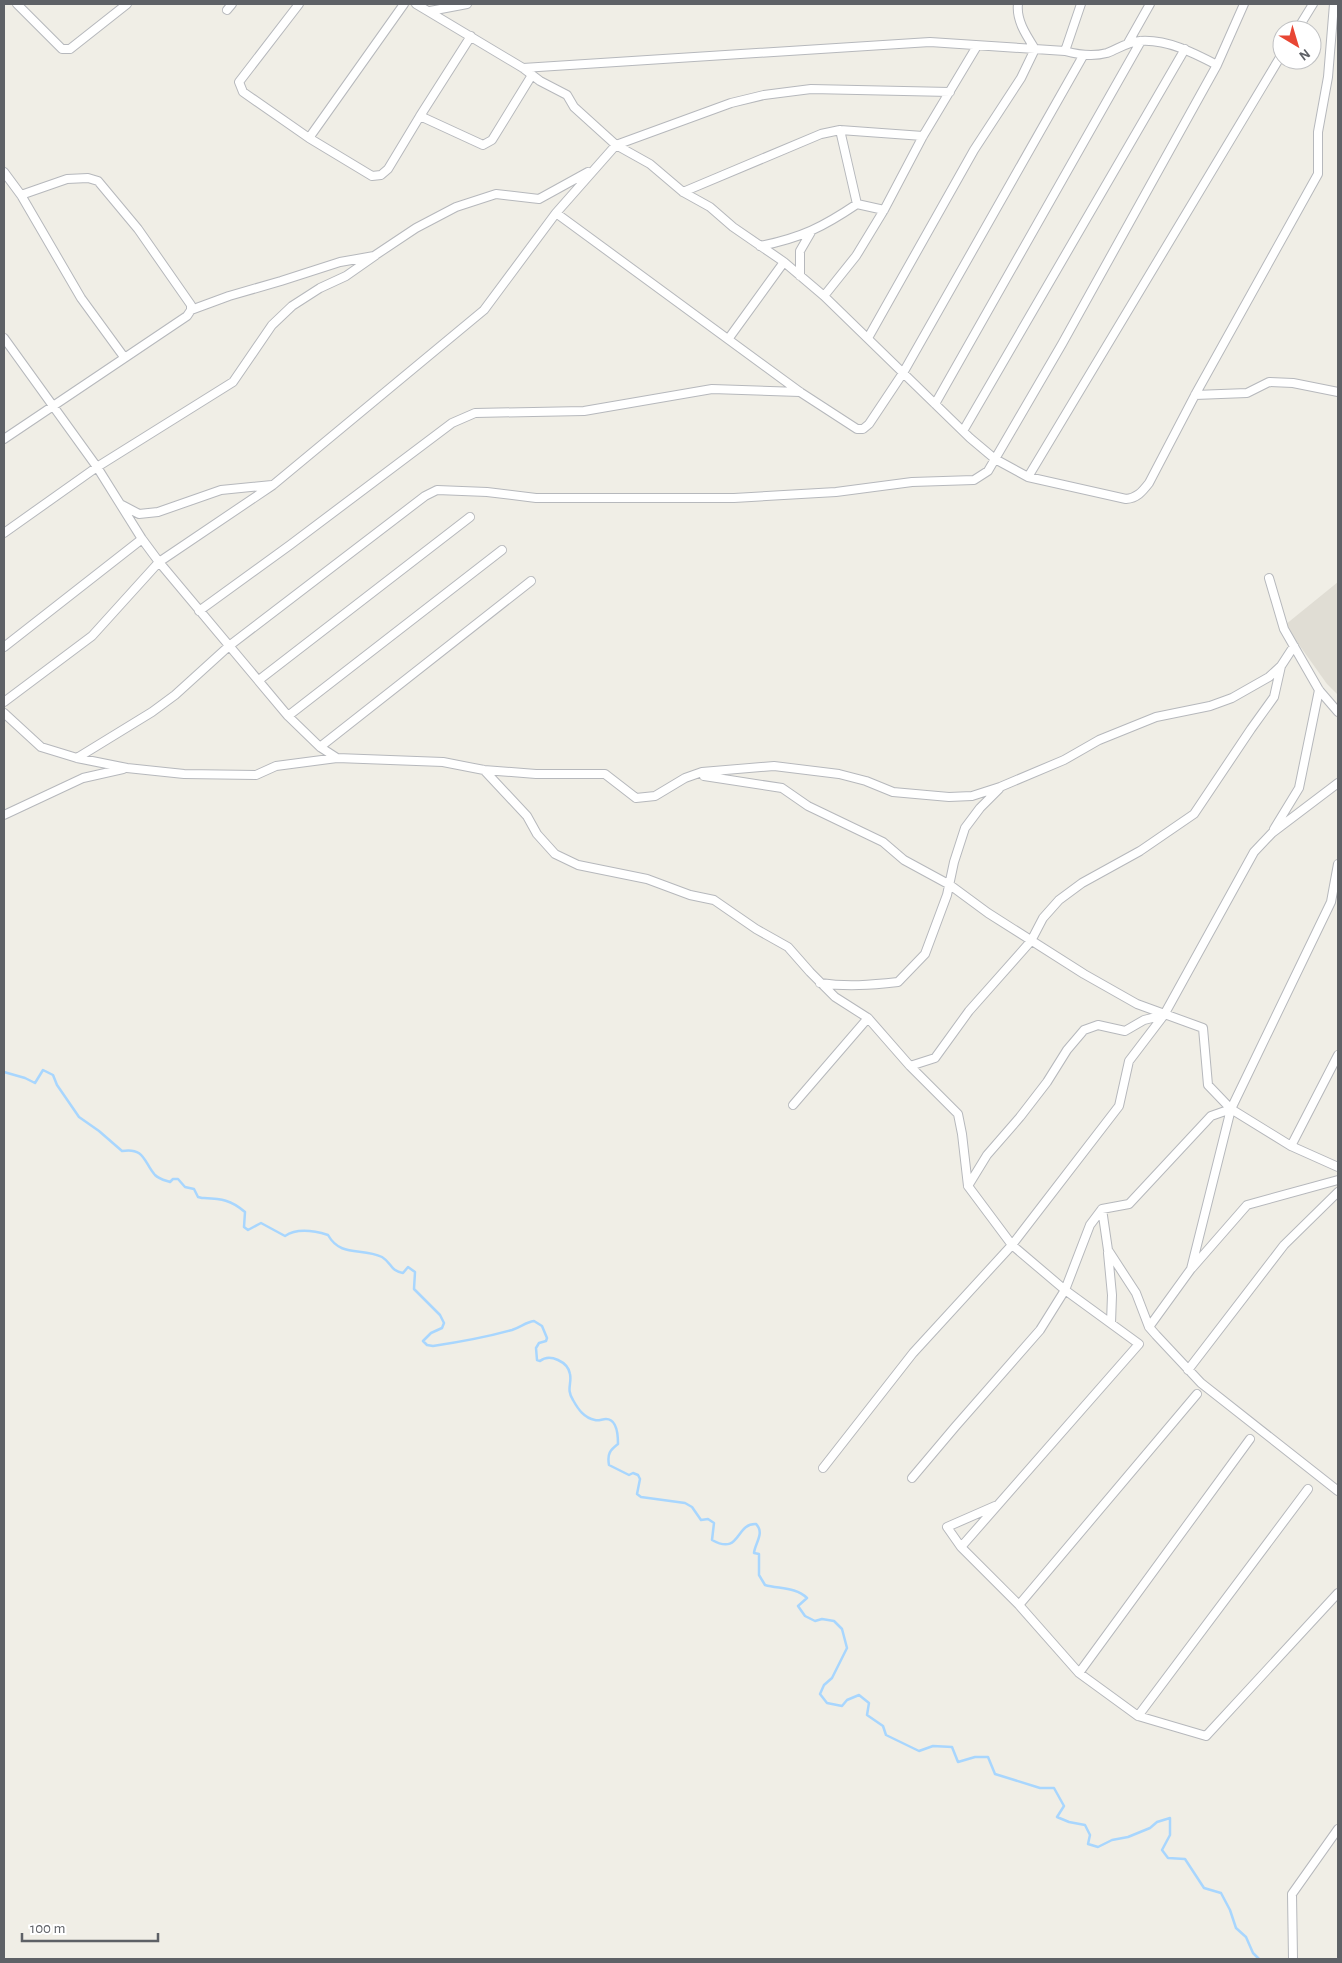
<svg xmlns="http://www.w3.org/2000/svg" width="1342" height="1963" font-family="'Alegreya Sans',sans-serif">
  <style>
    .education { fill: #e0ddd4 }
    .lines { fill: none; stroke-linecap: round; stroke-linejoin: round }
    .stream { stroke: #a8d6fe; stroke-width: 2.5 }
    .minor-casing { stroke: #b6b8bc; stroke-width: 10 }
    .minor { stroke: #fff; stroke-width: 8 }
  </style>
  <rect width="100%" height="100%" fill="#f0eee6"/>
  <path class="education" d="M1338 582V695L1327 684 1285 625Z"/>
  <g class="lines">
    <path class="stream" d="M4 1072 25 1078 35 1083 43 1070 53 1075 57 1085 79 1117 99 1131 122 1151C145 1147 144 1163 155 1175 159 1179 164 1180 170 1182L173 1179H178L185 1187 194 1189 198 1197 202 1198C221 1199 230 1199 245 1212L244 1227 248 1230 261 1223 285 1236C297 1228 315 1231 328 1235 341 1258 362 1247 382 1257 392 1263 390 1271 403 1273L408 1267 415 1272 414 1289 440 1315 444 1323 442 1328 431 1333 423 1341 427 1345 433 1346C460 1342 487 1337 512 1330 521 1327 526 1322 534 1321L542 1326 547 1338 546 1341 539 1343 536 1348 537 1360 540 1361C550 1353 568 1362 570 1374 572 1384 566 1389 573 1400 578 1409 584 1418 595 1420 599 1421 602 1419 606 1419 617 1419 618 1436 618 1444 610 1450 607 1454 609 1465L629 1475 633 1473 638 1475 640 1479 637 1494 641 1497 685 1503 692 1507 701 1520 708 1519 714 1523 712 1540C741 1556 735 1523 756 1524 765 1533 755 1543 754 1553L759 1554V1575L765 1585C779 1589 796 1587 807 1598L798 1606 805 1616 815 1621 822 1619 834 1621 842 1629 847 1648 832 1678 824 1685 820 1694 827 1703 842 1706 847 1700 859 1695 869 1703 867 1715 883 1726 886 1735 919 1751 933 1746 952 1747 958 1762 975 1757H988L995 1774 1040 1788H1054L1064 1806 1057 1817 1069 1822 1085 1825 1090 1835 1088 1844 1098 1847 1112 1840 1128 1837 1150 1828 1157 1822 1170 1818V1835L1162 1850 1168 1858 1185 1859 1204 1888 1221 1893 1230 1910 1236 1928 1246 1937 1253 1953 1259 1959"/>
    <defs>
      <path id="minor" d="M17 4 62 49H70L127 4
        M299 4 239 82 243 92 309 138 372 176 381 175 388 169 420 116 483 145 492 140 532 75
        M416 4 523 68 540 81 567 95 574 107 616 145 650 164 683 192 710 207 733 227 784 262 824 296 970 438 995 459 1028 477 1126 499C1137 498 1142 492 1149 483L1195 395 1318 174V132L1328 77 1334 4
        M227 10 232 4
        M430 11 467 4
        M1297 30 1313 4
        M1128 43 1150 4
        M1065 51 1081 4
        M523 68 930 42 1065 51C1079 55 1092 57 1107 53 1118 49 1127 42 1140 41 1167 39 1194 53 1217 65
        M420 116 471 36
        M840 130 857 204
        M309 138 404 4
        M4 172 21 195 81 298 124 357
        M683 192 821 134 840 130 923 136
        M556 213 800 392 857 429H863L869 424 903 373 1083 56
        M760 246C801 238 823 227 857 204L884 210
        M800 276V251L811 232
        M824 296 856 256 884 210 923 136 977 46
        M191 310 229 296 281 281 340 262 374 256 416 228 456 207 496 194 539 199 588 172
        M4 338 97 467 142 539 159 562 288 716 320 747 337 758 443 762 484 770 536 774H605L636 798 655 796 685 778 702 772 774 766 839 774 866 781 893 792 949 797 972 796 1000 787 1064 760 1099 740 1156 717 1210 706 1232 698 1269 677 1281 666
        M729 338 784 262
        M868 338 974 150 1021 78 1035 49C1026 35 1016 20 1018 4
        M1195 395 1247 393 1269 382 1293 383 1338 392
        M935 404 1141 41
        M963 431 1185 49
        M4 439 187 316 191 310V305L138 229 98 181 88 178 67 179 21 195
        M1028 477 1282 54
        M122 505 139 514 158 512 221 490 272 485
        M4 533 97 467 233 382 272 325 292 306 320 288 346 276 376 255
        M1269 578 1284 629 1319 690 1338 712
        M199 611 290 545 452 423 475 413 584 411 712 389 800 392
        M4 647 142 539
        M259 680 470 517
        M4 702 92 636 159 562 273 485 484 310 556 213 616 145 731 103 764 95 811 89 950 92
        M4 713 41 747 77 758 127 768 184 774 256 775 276 766 337 758
        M288 716 502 550
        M320 747 531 581
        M77 758 152 712 175 695 229 646 425 496 437 490 487 492 536 498H734L836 492 912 482 974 480 988 471 1062 344 1217 65 1244 4
        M484 770 527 816 537 834 555 854 578 865 647 879 690 895 714 900 756 929 788 947 810 972 835 997 868 1018 910 1066 958 1114 962 1134 968 1186 1012 1245 1065 1290 1139 1344 961 1547
        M704 776 782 788 808 806 883 842 904 860 950 885 988 913 1084 974 1137 1004 1203 1028 1208 1085 1231 1109 1191 1269 1149 1327
        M4 815 83 778 123 769
        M1274 829 1299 788 1319 690
        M820 983C847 987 871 985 898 982L925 954 947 895 954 862 965 828 980 808 999 789
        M910 1066 935 1058 969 1011 1031 941 1043 918 1059 900 1082 883 1140 851 1194 814 1251 729 1274 697 1281 666 1294 646
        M793 1105 868 1018
        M1231 1109 1291 1146 1338 1167
        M1291 1146 1338 1055
        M968 1186 987 1155 1020 1117 1047 1082 1067 1050 1084 1030 1098 1025 1125 1031 1144 1020 1164 1015
        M1102 1209 1108 1250 1136 1293 1149 1327 1156 1335 1201 1383 1338 1491
        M1108 1253 1112 1295 1111 1323
        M1192 1268 1247 1205 1338 1180
        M1188 1370 1284 1245 1338 1192
        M823 1468 913 1353 1012 1245 1119 1106 1129 1061 1164 1015 1254 852 1272 833 1338 783
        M912 1478 955 1427 1040 1330 1065 1290 1090 1225 1102 1209 1129 1204 1211 1116 1231 1109 1331 902 1338 864
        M995 1506 947 1527 961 1547 1019 1605 1079 1673 1138 1716 1206 1736 1338 1593
        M1019 1605 1197 1394
        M1079 1673 1250 1439
        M1138 1716 1308 1489
        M1293 1959 1292 1894 1338 1829"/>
    </defs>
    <use href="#minor" class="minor-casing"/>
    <use href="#minor" class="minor"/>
  </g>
  <rect width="1342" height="1963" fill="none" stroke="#5e6166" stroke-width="10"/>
  <g transform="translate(1297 45) rotate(142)"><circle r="24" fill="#ffffff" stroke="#bfc0c2"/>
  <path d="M0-4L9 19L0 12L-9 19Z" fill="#e84634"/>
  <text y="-8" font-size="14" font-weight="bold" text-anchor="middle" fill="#5e6166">N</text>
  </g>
  <path d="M22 1933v8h136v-8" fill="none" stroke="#5e6166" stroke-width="2.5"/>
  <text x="30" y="1933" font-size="15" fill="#5e6166" stroke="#ffffff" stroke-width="4" paint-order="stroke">100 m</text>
</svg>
